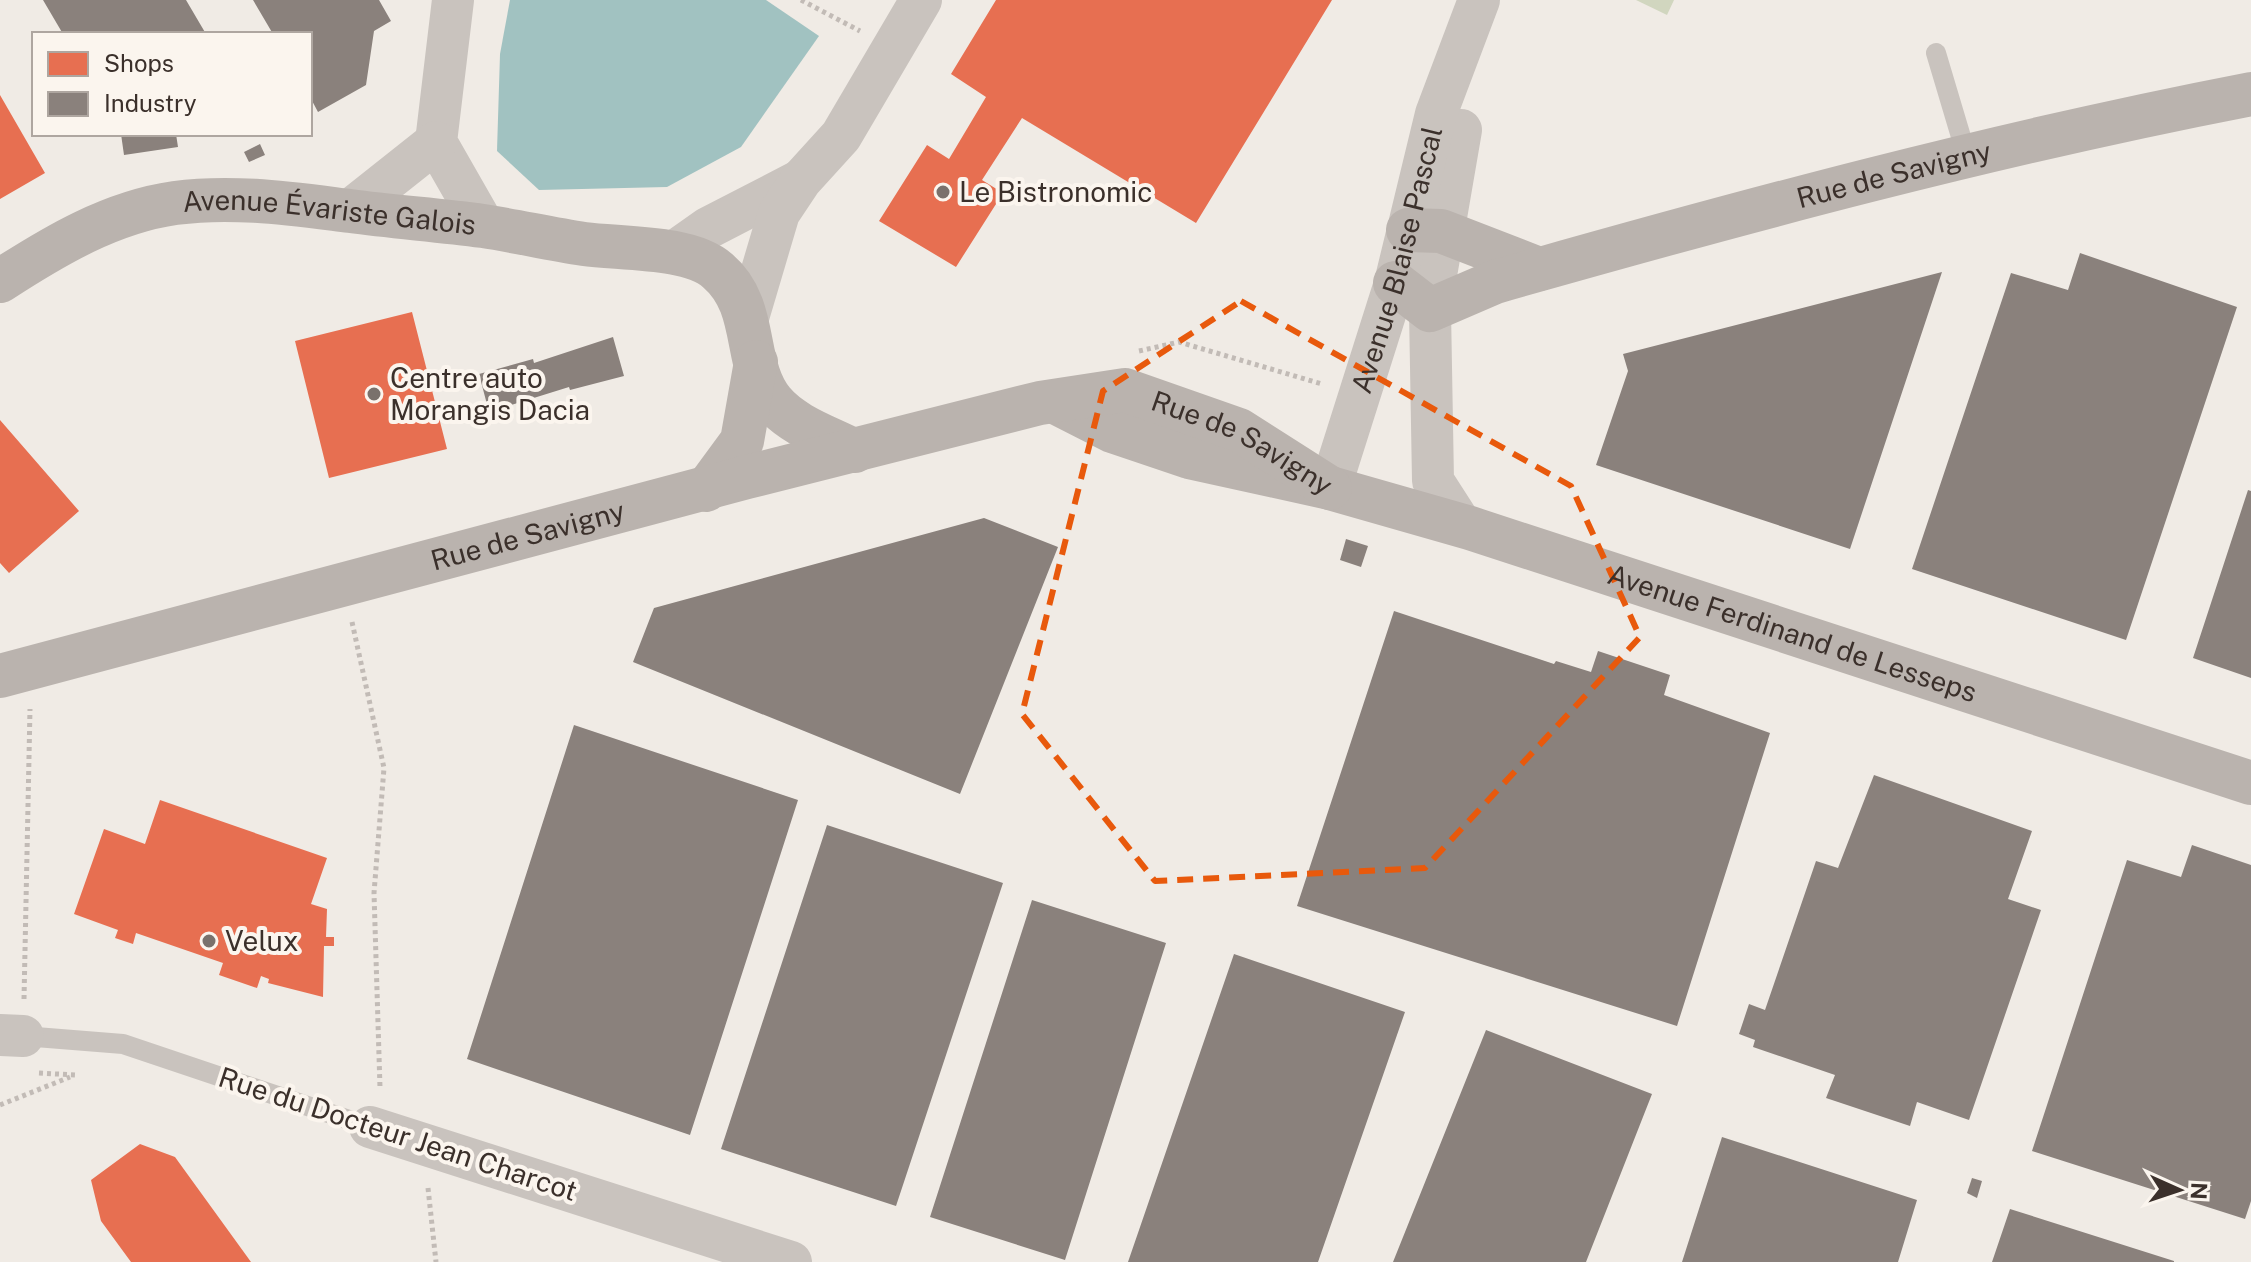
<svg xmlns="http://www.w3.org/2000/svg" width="2251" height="1262" font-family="'Public Sans',sans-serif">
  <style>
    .green { fill: #d1d6bf }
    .water { fill: #a1c2c1 }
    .shops { fill: #e76f51 }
    .industry { fill: #8a817c }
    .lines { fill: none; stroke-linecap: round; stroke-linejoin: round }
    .path { stroke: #c2bbb6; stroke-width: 5; stroke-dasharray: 4 4; stroke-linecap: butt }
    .lane { stroke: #c9c3be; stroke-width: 20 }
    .street { stroke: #c9c3be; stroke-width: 42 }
    .secondary { stroke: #bab3ae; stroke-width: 44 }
    .marked { fill: none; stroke: #e8590c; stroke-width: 6; stroke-dasharray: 16 10; stroke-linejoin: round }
    .poi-dot { fill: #7a716c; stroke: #fbf5ee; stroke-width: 3 }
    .labels { text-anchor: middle; stroke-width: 8; stroke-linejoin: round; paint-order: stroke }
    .street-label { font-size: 28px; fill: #3b302b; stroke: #fbf5ee }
    .poi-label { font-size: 28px; fill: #3b302b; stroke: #fbf5ee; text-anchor: start }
  </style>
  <rect width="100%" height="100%" fill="#f0ebe5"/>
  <path class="green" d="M1636 0H1674L1667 15Z"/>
  <path class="water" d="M510 0H766L819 36 741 147 667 187 539 190 497 151 500 54Z"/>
  <path class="shops" d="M996 0H1332L1196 223 1022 118 982 180 1003 193 956 267 879 221 927 145 949 159 986 97 951 74Z
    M0 95 45 173 0 199Z
    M412 312 447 449 329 478 295 341Z
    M0 420 79 511 9 573 0 563Z
    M160 800 327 858 311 904 327 909 326 937H334V946H324L323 997 268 983 269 979 261 976 257 988 219 975 223 963 136 933 133 944 115 938 118 930 74 914 104 829 145 844Z
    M140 1144 175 1157 251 1262H131L101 1221 91 1180Z"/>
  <path class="industry" d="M43 0H186L206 34H63Z
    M253 0H379L391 21 374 31 366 85 318 112 310 97V34H273Z
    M121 134H176L178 147 124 155Z
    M260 144 265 155 249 162 244 152Z
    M2080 253 2237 307 2126 640 1912 569 2011 273 2068 290Z
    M1942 272 1850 549 1596 465 1628 371 1623 354Z
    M613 337 624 376 570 390 569 387 489 412 479 374 533 359 534 363Z
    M2248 490 2251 491V678L2193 658Z
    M984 518 1058 547 960 794 633 662 654 608Z
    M1346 539 1368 546 1361 567 1340 560Z
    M1394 611 1554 664 1556 661 1591 672 1598 651 1670 675 1664 695 1770 733 1677 1026 1297 906Z
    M574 725 798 800 690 1135 467 1059Z
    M1874 775 2032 831 2008 899 2041 910 1969 1120 1917 1102 1910 1126 1826 1098 1835 1075 1753 1047 1755 1040 1739 1034 1749 1004 1765 1010 1816 861 1838 868Z
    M827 825 1003 883 896 1206 721 1149Z
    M2192 845 2251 865V1201L2245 1219 2032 1151 2127 860 2181 877Z
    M1032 900 1166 943 1065 1260 930 1217Z
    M1234 954 1405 1012 1318 1262H1128Z
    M1486 1030 1652 1094 1586 1262H1393Z
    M1722 1137 1917 1200 1898 1262H1682Z
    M1972 1178 1982 1181 1977 1198 1967 1193Z
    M2010 1209 2174 1261V1262H1992Z"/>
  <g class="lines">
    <path class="path" d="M801 0 860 31
      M1139 351 1179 342 1322 384
      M352 622 384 768 374 893 380 1088
      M24 999 30 709
      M39 1073 75 1075
      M0 1105 70 1077
      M428 1188 436 1262"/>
    <path class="lane" d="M1936 53 1967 157
      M23 1036 123 1044 370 1127"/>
    <g class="street">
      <path d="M453 0 436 142 484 226"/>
      <path d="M1461 130 1430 310 1433 481 1462 526"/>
      <path d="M349 211 436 142"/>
      <path d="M674 252 708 228 799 181"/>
      <path d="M747 321 779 213 801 180 841 136 921 0"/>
      <path id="s1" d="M1330 488 1395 283 1436 114 1479 0"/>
      <path d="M0 1035 23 1036"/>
      <path d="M370 1127 791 1262"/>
    </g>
    <g class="secondary">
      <path d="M1408 230 1441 231 1539 269"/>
      <path id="s2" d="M0 281C54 246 111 212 175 203 234 195 293 204 350 211 394 217 439 220 483 226 516 231 550 239 584 244 622 249 690 246 718 271 760 307 742 365 773 402 793 426 828 437 855 451"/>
      <path id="s3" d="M1395 283 1430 310 1495 282C1744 211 1997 143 2251 94"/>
      <path id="s4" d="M1057 403 1112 431 1189 457 1330 488 1470 528 2251 783"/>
      <path d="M706 490 742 441 756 362"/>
      <path id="s5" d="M0 676 747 477 1040 403 1125 390 1239 430 1330 488"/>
    </g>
  </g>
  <path class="marked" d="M1241 301 1571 486 1640 637 1425 868 1155 881 1022 714 1103 391Z"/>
  <g class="poi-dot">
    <circle cx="943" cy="192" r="8"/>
    <circle cx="374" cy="394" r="8"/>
    <circle cx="209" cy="941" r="8"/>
  </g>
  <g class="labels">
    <g class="street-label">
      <text dy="10" stroke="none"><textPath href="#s3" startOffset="528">Rue de Savigny</textPath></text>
      <text dy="10" stroke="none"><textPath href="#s2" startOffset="348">Avenue Évariste Galois</textPath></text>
      <text dy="10" stroke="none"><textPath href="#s1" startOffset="238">Avenue Blaise Pascal</textPath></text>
      <text dy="10" stroke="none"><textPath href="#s5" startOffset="1290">Rue de Savigny</textPath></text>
      <text dy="10" stroke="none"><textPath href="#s5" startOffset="546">Rue de Savigny</textPath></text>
      <text dy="10" stroke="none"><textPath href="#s4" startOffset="772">Avenue Ferdinand de Lesseps</textPath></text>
      <text transform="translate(398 1134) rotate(18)" y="10">Rue du Docteur Jean Charcot</text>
    </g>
    <g class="poi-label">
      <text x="959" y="202">Le Bistronomic</text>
      <text x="390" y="388">Centre auto<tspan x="390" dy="32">Morangis Dacia</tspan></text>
      <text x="225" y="951">Velux</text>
    </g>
  </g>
  <rect x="32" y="32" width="280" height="104" fill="#fbf5ee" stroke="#aea6a0" stroke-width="2"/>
  <rect x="48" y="52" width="40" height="24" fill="#e76f51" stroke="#aea6a0" stroke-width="2"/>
  <text x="104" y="72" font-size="24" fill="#3b302b">Shops</text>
  <rect x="48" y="92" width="40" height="24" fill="#8a817c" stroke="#aea6a0" stroke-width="2"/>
  <text x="104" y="112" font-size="24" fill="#3b302b">Industry</text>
  <g transform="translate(2179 1190) rotate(93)" stroke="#fbf5ee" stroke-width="6" paint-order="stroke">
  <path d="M0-6L14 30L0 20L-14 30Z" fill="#3b302b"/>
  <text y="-12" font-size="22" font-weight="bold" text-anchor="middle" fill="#3b302b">N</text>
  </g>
</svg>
